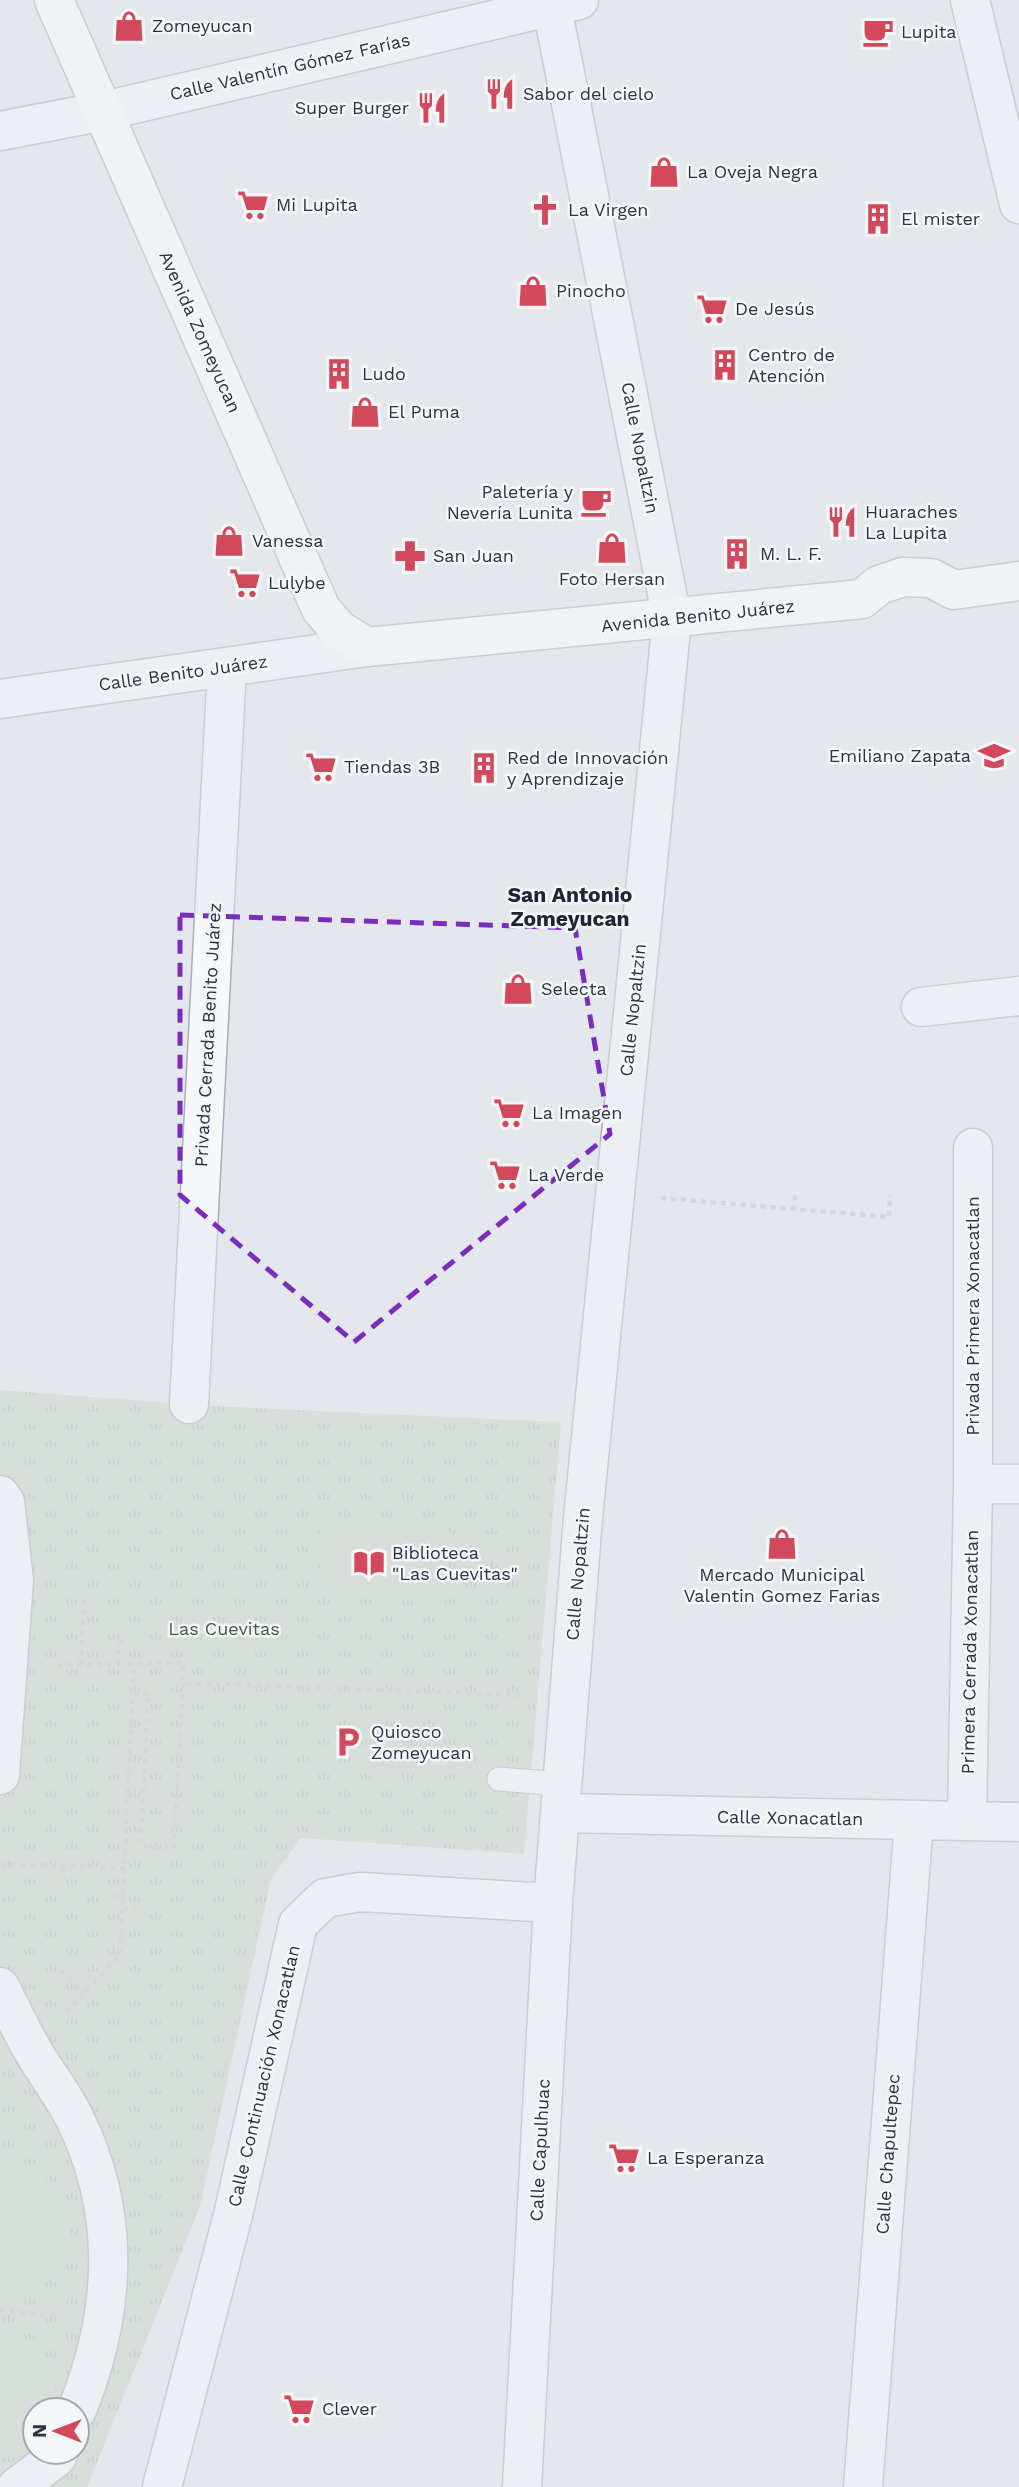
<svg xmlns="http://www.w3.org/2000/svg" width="1019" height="2487" font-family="'Work Sans',sans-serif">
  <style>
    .park { fill: url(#park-tufts); fill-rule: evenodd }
    .garden { fill: #c9d6c5 }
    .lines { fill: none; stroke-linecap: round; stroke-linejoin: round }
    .lane-casing { stroke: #a9aeb7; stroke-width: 25 }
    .street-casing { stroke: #a9aeb7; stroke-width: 41 }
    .secondary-casing { stroke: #a9aeb7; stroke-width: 41 }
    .path { stroke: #c2c5cb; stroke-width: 4.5; stroke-dasharray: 5 5; stroke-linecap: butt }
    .lane { stroke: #f7f8fa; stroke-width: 23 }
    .street { stroke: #f7f8fa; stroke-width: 38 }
    .secondary { stroke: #fff; stroke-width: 38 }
    .marked { fill: none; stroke: #7b2cbf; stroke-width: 5; stroke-dasharray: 14 9; stroke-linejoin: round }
    .labels { text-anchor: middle; stroke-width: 5; stroke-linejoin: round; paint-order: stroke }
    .poi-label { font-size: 18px; fill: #2b3445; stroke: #f4f6f9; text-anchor: start }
    .street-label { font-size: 18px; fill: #2b3445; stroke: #f4f6f9 }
    .park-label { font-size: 18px; fill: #3f6138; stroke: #f4f6f9 }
    .quarter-label { font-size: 21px; font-weight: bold; fill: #1d2536; stroke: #f4f6f9 }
  </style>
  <defs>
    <pattern id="park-tufts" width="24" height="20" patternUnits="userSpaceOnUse" patternTransform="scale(1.75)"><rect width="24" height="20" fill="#c9d6c5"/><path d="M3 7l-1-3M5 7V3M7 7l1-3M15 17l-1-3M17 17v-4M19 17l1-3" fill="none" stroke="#adb8ab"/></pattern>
  </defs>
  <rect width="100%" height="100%" fill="#e4e7ec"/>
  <path class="park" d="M0 1390 212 1406 561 1422 524 1854 301 1838 271 1879 200 2206 87 2487H0ZM35 2410H77V2452H35Z"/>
  <path class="garden" d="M323 1523 450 1531 445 1602 320 1597Z
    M0 2166C53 2168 60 2189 71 2236 53 2266 38 2289 0 2288Z
    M0 2335 33 2343 49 2365 58 2403 54 2410H35V2438L8 2457H0Z"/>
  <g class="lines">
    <defs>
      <path id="lane" d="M499 1779 562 1784"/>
      <path id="street" d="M970 0 1019 204
        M0 131 104 111 579 0
        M0 699 367 647
        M921 1007 1019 996
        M189 1404 227 667
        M973 1484H1019
        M0 1495 5 1502 14 1580 0 1775
        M560 1813 1019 1822
        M967 1820 973 1484V1148
        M0 1987C11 2008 20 2029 32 2049 45 2072 62 2093 74 2117 122 2213 116 2313 77 2410
        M17 2487 57 2457 59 2452
        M162 2487 234 2211 298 1924 325 1898 360 1892 553 1903
        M522 2487 553 1903 583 1518 672 619 552 7
        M863 2487 914 1821"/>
      <path id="secondary" d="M54 0 321 609 339 630 367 647 862 599 879 585 903 577 931 578 954 590 1019 581"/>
    </defs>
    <use href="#lane" class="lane-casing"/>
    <use href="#street" class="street-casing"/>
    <use href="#secondary" class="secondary-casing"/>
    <path class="path" d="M661 1198 889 1217 890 1195
      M794 1210 795 1192
      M117 1664 121 1640
      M57 1665 184 1663 183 1683 517 1695V1701
      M81 1665 84 1599
      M133 1694 148 1693 141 1845 174 1848 183 1683
      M0 1864 125 1868
      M63 1866V1878
      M112 1896H123
      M123 1909H136
      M60 1971 85 1992
      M66 2012 120 1955 134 1664
      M0 2310 55 2316"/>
    <use href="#lane" class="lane"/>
    <use href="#street" class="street"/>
    <use href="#secondary" class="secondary"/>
  </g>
  <path d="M0 0H1019V2487H0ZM180 915 575 928 610 1134 354 1342 180 1195Z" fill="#e4e7ec" fill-opacity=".55" fill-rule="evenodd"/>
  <path class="marked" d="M180 915 575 928 610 1134 354 1342 180 1195Z"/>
  <defs>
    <symbol id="shop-bare" viewBox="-9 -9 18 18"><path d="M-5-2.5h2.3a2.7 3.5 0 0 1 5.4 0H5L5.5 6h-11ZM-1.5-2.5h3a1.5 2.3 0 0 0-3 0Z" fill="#d1495b" stroke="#f4f6f9" stroke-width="2.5" paint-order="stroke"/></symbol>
    <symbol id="cafe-bare" viewBox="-9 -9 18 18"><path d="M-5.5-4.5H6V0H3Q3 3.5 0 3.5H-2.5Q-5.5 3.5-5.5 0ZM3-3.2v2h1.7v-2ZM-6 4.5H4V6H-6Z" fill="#d1495b" stroke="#f4f6f9" stroke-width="2.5" paint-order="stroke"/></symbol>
    <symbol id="restaurant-bare" viewBox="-9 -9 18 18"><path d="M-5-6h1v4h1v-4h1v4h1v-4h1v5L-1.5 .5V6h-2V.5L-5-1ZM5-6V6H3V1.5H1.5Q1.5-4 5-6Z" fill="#d1495b" stroke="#f4f6f9" stroke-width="2.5" paint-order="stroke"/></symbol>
    <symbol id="supermarket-bare" viewBox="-9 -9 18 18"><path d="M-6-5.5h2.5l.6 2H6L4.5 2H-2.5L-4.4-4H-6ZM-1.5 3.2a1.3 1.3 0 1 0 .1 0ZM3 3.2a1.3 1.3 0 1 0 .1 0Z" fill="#d1495b" stroke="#f4f6f9" stroke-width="2.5" paint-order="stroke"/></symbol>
    <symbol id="church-bare" viewBox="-9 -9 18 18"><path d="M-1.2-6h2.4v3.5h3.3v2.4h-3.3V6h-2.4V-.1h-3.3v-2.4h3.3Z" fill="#d1495b" stroke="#f4f6f9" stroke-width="2.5" paint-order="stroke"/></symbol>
    <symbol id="building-bare" viewBox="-9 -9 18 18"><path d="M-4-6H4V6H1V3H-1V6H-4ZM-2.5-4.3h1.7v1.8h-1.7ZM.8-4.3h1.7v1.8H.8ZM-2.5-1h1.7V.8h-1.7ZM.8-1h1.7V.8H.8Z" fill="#d1495b" stroke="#f4f6f9" stroke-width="2.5" paint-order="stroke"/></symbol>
    <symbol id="pharmacy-bare" viewBox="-9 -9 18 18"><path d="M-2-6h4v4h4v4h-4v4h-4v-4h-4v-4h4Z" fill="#d1495b" stroke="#f4f6f9" stroke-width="2.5" paint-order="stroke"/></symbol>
    <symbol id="school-bare" viewBox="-9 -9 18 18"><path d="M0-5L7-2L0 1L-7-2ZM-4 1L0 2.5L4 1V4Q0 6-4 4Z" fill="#d1495b" stroke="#f4f6f9" stroke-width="2.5" paint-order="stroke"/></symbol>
    <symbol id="library-bare" viewBox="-9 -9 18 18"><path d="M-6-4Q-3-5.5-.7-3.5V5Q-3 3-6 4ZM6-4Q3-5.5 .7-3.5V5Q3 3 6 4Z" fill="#d1495b" stroke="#f4f6f9" stroke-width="2.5" paint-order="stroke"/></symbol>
    <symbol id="parking-bare" viewBox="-9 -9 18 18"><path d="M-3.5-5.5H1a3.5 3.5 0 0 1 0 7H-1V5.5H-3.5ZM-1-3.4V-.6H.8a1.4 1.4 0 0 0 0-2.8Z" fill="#d1495b" stroke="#f4f6f9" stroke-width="2.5" paint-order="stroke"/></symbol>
  </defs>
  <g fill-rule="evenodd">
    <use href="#shop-bare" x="107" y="4" width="44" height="44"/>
    <use href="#cafe-bare" x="856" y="10" width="44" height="44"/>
    <use href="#restaurant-bare" x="478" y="72" width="44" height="44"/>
    <use href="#restaurant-bare" x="410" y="86" width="44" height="44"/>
    <use href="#shop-bare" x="642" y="150" width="44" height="44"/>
    <use href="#supermarket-bare" x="231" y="183" width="44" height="44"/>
    <use href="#church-bare" x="523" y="188" width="44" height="44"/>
    <use href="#building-bare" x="856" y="197" width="44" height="44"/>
    <use href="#shop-bare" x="511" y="269" width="44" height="44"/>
    <use href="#supermarket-bare" x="690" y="287" width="44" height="44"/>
    <use href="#building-bare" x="703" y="343" width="44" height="44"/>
    <use href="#building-bare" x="317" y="352" width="44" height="44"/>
    <use href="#shop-bare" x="343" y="390" width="44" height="44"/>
    <use href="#cafe-bare" x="574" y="480" width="44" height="44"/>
    <use href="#restaurant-bare" x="820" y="500" width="44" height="44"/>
    <use href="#shop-bare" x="207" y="519" width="44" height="44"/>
    <use href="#shop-bare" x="590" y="526" width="44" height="44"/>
    <use href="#building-bare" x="715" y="532" width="44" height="44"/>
    <use href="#pharmacy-bare" x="388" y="534" width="44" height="44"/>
    <use href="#supermarket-bare" x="223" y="561" width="44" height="44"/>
    <use href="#school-bare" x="972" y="734" width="44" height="44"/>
    <use href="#supermarket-bare" x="299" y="745" width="44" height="44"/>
    <use href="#building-bare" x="462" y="746" width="44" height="44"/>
    <use href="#shop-bare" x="496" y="967" width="44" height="44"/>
    <use href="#supermarket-bare" x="487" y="1091" width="44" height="44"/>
    <use href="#supermarket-bare" x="483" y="1153" width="44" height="44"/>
    <use href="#shop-bare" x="760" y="1522" width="44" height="44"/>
    <use href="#library-bare" x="347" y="1541" width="44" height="44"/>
    <use href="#parking-bare" x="326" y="1720" width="44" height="44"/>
    <use href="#supermarket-bare" x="602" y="2136" width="44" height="44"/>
    <use href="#supermarket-bare" x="277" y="2387" width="44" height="44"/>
  </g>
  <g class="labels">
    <g class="poi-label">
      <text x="152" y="32">Zomeyucan</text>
      <text x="901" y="38">Lupita</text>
      <text x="523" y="100">Sabor del cielo</text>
      <text x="409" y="114" text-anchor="end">Super Burger</text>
      <text x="687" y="178">La Oveja Negra</text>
      <text x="276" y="211">Mi Lupita</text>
      <text x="568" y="216">La Virgen</text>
      <text x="901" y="225">El mister</text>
      <text x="556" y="297">Pinocho</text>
      <text x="735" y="315">De Jesús</text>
      <text x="748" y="361">Centro de<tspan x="748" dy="21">Atención</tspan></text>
      <text x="362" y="380">Ludo</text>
      <text x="388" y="418">El Puma</text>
      <text x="573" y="498" text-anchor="end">Paletería y<tspan x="573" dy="21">Nevería Lunita</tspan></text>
      <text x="865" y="518">Huaraches<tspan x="865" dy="21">La Lupita</tspan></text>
      <text x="252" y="547">Vanessa</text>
      <text x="760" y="560">M. L. F.</text>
      <text x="433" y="562">San Juan</text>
      <text x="612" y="585" text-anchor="middle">Foto Hersan</text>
      <text x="268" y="589">Lulybe</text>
      <text x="971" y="762" text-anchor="end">Emiliano Zapata</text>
      <text x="507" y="764">Red de Innovación<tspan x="507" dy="21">y Aprendizaje</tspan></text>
      <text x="344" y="773">Tiendas 3B</text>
      <text x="541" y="995">Selecta</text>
      <text x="532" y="1119">La Imagen</text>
      <text x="528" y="1181">La Verde</text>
      <text x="392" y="1559">Biblioteca<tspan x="392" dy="21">"Las Cuevitas"</tspan></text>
      <text x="782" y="1581" text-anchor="middle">Mercado Municipal<tspan x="782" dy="21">Valentin Gomez Farias</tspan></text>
      <text x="371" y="1738">Quiosco<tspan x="371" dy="21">Zomeyucan</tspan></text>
      <text x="647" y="2164">La Esperanza</text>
      <text x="322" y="2415">Clever</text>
    </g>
    <g class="street-label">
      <text transform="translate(290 67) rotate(-13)" y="6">Calle Valentín Gómez Farías</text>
      <text transform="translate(200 332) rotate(66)" y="6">Avenida Zomeyucan</text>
      <text transform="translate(640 448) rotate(79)" y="6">Calle Nopaltzin</text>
      <text transform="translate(698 616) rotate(-6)" y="6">Avenida Benito Juárez</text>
      <text transform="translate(183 673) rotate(-8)" y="6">Calle Benito Juárez</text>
      <text transform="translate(633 1010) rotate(-84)" y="6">Calle Nopaltzin</text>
      <text transform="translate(208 1035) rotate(-87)" y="6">Privada Cerrada Benito Juárez</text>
      <text transform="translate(973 1316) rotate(-90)" y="6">Privada Primera Xonacatlan</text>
      <text transform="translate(578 1574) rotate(-85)" y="6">Calle Nopaltzin</text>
      <text transform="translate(970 1652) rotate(-89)" y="6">Primera Cerrada Xonacatlan</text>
      <text transform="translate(790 1818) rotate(1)" y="6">Calle Xonacatlan</text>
      <text transform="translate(264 2076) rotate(-77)" y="6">Calle Continuación Xonacatlan</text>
      <text transform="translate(540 2150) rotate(-87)" y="6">Calle Capulhuac</text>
      <text transform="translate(888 2154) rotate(-86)" y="6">Calle Chapultepec</text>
    </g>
    <g class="park-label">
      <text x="224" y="1635">Las Cuevitas</text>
    </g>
    <g class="quarter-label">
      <text x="570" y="902">San Antonio<tspan x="570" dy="24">Zomeyucan</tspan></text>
    </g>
  </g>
  <g transform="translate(56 2431) rotate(270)"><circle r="33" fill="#f4f6f9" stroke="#a4a8b1" stroke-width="2"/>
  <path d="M0-5L12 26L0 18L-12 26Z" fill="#d1495b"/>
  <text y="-10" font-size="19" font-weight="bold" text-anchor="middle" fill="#2b3445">N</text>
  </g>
</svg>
